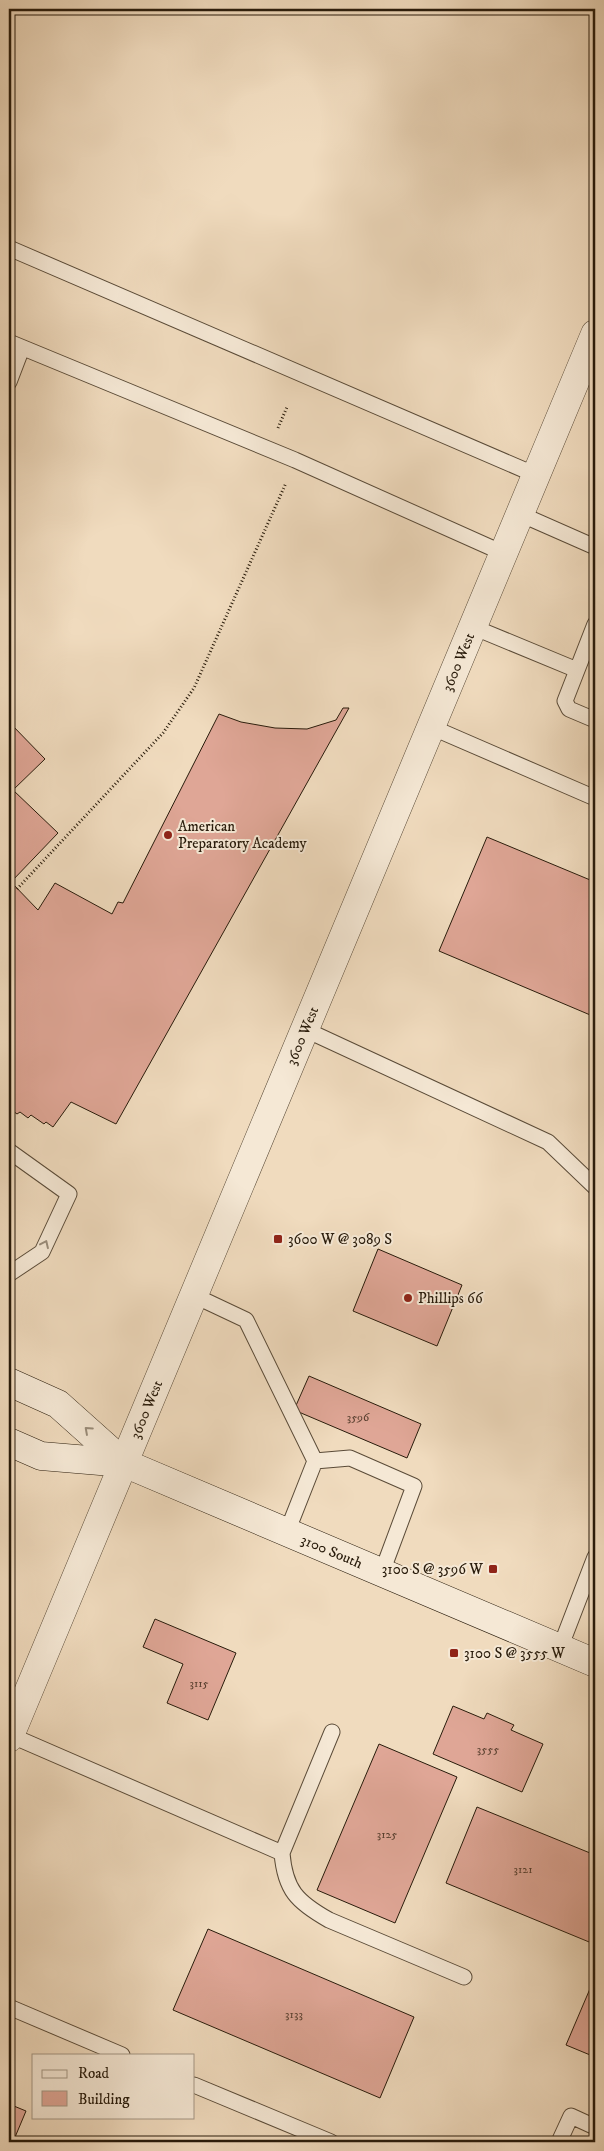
<svg xmlns="http://www.w3.org/2000/svg" width="604" height="2151" font-family="'IM FELL DW Pica',serif">
  <style>
    .building { fill: #dfa696; stroke: #281b0b }
    .lines { fill: none; stroke-linecap: round; stroke-linejoin: round }
    .service-casing { stroke: #5a4b38; stroke-width: 17 }
    .tertiary-casing { stroke: #5a4b38; stroke-width: 29 }
    .secondary-casing { stroke: #281b0b; stroke-width: 29 }
    .path { stroke: #281b0b; stroke-width: 3; stroke-dasharray: 1 2.5; stroke-linecap: butt }
    .service { stroke: #f5e8d5; stroke-width: 15 }
    .tertiary { stroke: #f5e8d5; stroke-width: 28 }
    .secondary { stroke: #f5e8d5; stroke-width: 28 }
    .oneway { stroke: #998c7a }
    .poi-dot { fill: #8f2418; stroke: #f5e8d5; stroke-width: 2 }
    .labels { text-anchor: middle; stroke-width: 4; stroke-linejoin: round; paint-order: stroke }
    .number-label { font-size: 12px; fill: #563e2e }
    .street-label { font-size: 15px; fill: #281b0b; stroke: #f5e8d5 }
    .poi-label { font-size: 15px; fill: #281b0b; stroke: #f5e8d5; text-anchor: start }
  </style>
  <rect width="100%" height="100%" fill="#f0dbbe"/>
  <filter id="stains"><feTurbulence type="fractalNoise" baseFrequency=".004" numOctaves="4"/><feColorMatrix values="0 0 0 0 .2 0 0 0 0 .09 0 0 0 0 .02 0 0 0 .5 -.17"/></filter>
  <radialGradient id="worn" r=".72"><stop offset=".6" stop-color="#630" stop-opacity="0"/><stop offset="1" stop-color="#630" stop-opacity=".3"/></radialGradient>
  <path class="building" d="M343 708H349L116 1124 71 1102 53 1127 46 1122 44 1124 31 1115 28 1118 20 1112 17 1114 9 1108V722L45 759 13 790 58 833 11 882 38 910 55 883 112 914 118 902 123 903 219 714 241 722 275 728 307 729 336 720Z
    M487 837 595 882V1017L439 951Z
    M378 1249 462 1285 437 1346 353 1311Z
    M309 1376 421 1424 407 1458 294 1410Z
    M155 1619 236 1653 208 1720 167 1703 183 1664 143 1647Z
    M453 1706 484 1719 487 1713 514 1725 511 1730 543 1744 522 1792 433 1754Z
    M379 1744 457 1777 395 1923 317 1890Z
    M477 1807 595 1855 594 1944 446 1883Z
    M208 1929 414 2017 380 2098 173 2010Z
    M595 1977V2057L566 2045Z
    M9 2104 26 2111 13 2142H9Z"/>
  <g class="lines">
    <defs>
      <path id="service" d="M9 248 536 475
        M9 342 295 460 503 553
        M9 382 22 348
        M520 514 595 547
        M595 624 565 701 569 709 595 720
        M473 627 577 670
        M431 727 595 798
        M304 1029 548 1142 595 1187
        M9 1151 69 1194 42 1252 9 1274
        M193 1295 246 1320 315 1461 287 1532
        M315 1461 350 1458 414 1486 382 1572
        M560 1648 595 1557
        M10 1735 282 1853 332 1732
        M282 1853C285 1890 297 1902 329 1920L464 1977
        M9 2007 122 2055
        M194 2085 331 2142
        M559 2142 571 2116 595 2127"/>
      <g id="tertiary">
        <path id="s1" d="M9 1738 595 334"/>
      </g>
      <g id="secondary">
        <path d="M9 1382 58 1404 124 1463"/>
        <path id="s2" d="M9 1442 41 1456 124 1463 595 1663"/>
      </g>
    </defs>
    <use href="#service" class="service-casing"/>
    <use href="#tertiary" class="tertiary-casing"/>
    <use href="#secondary" class="secondary-casing"/>
    <path class="path" d="M278 428 287 407
      M17 889 163 733 194 688 286 483"/>
    <use href="#service" class="service"/>
    <use href="#tertiary" class="tertiary"/>
    <use href="#secondary" class="secondary"/>
  </g>
  <defs><path id="oneway-chevron" d="M-2-3.5L2.5 0L-2 3.5" fill="none" stroke-width="1.6" stroke-linecap="round" stroke-linejoin="round" transform="scale(1.25)"/></defs>
  <g class="oneway">
    <use href="#oneway-chevron" transform="translate(45 1244) rotate(-65)"/>
    <use href="#oneway-chevron" transform="translate(88 1430) rotate(-138)"/>
  </g>
  <g class="poi-dot">
    <circle cx="168" cy="835" r="5"/>
    <rect x="273" y="1234" width="10" height="10" rx="2.5"/>
    <circle cx="408" cy="1298" r="5"/>
    <rect x="488" y="1564" width="10" height="10" rx="2.5"/>
    <rect x="449" y="1648" width="10" height="10" rx="2.5"/>
  </g>
  <g class="labels">
    <g class="number-label">
      <text x="358" y="1421">3596</text>
      <text x="199" y="1687">3115</text>
      <text x="488" y="1753">3555</text>
      <text x="387" y="1838">3125</text>
      <text x="523" y="1873">3121</text>
      <text x="294" y="2018">3133</text>
    </g>
    <g class="street-label">
      <text dy="5" stroke="none"><textPath href="#s1" startOffset="1166">3600 West</textPath></text>
      <text dy="5" stroke="none"><textPath href="#s1" startOffset="761">3600 West</textPath></text>
      <text dy="5" stroke="none"><textPath href="#s1" startOffset="356">3600 West</textPath></text>
      <text dy="5" stroke="none"><textPath href="#s2" startOffset="344">3100 South</textPath></text>
    </g>
    <g class="poi-label">
      <text x="178" y="831">American<tspan x="178" dy="17">Preparatory Academy</tspan></text>
      <text x="288" y="1244">3600 W @ 3089 S</text>
      <text x="418" y="1303">Phillips 66</text>
      <text x="483" y="1574" text-anchor="end">3100 S @ 3596 W</text>
      <text x="464" y="1658">3100 S @ 3555 W</text>
    </g>
  </g>
  <rect width="604" height="2151" fill="none" stroke="#f0dbbe" stroke-width="30"/>
  <rect x="10" y="10" width="584" height="2131" fill="none" stroke="#281b0b" stroke-width="2.5"/>
  <rect x="15" y="15" width="574" height="2121" fill="none" stroke="#281b0b"/>
  <rect x="32" y="2054" width="162" height="65" fill="#f5e8d5" stroke="#a39684"/>
  <rect x="42" y="2070" width="25" height="8" fill="#f5e8d5" stroke="#a39684"/>
  <text x="78" y="2078" font-size="15" fill="#281b0b">Road</text>
  <rect x="42" y="2091" width="25" height="15" fill="#dfa696" stroke="#a39684"/>
  <text x="78" y="2104" font-size="15" fill="#281b0b">Building</text>
  <rect width="100%" height="100%" filter="url(#stains)"/>
  <rect width="100%" height="100%" fill="url(#worn)"/>
</svg>
